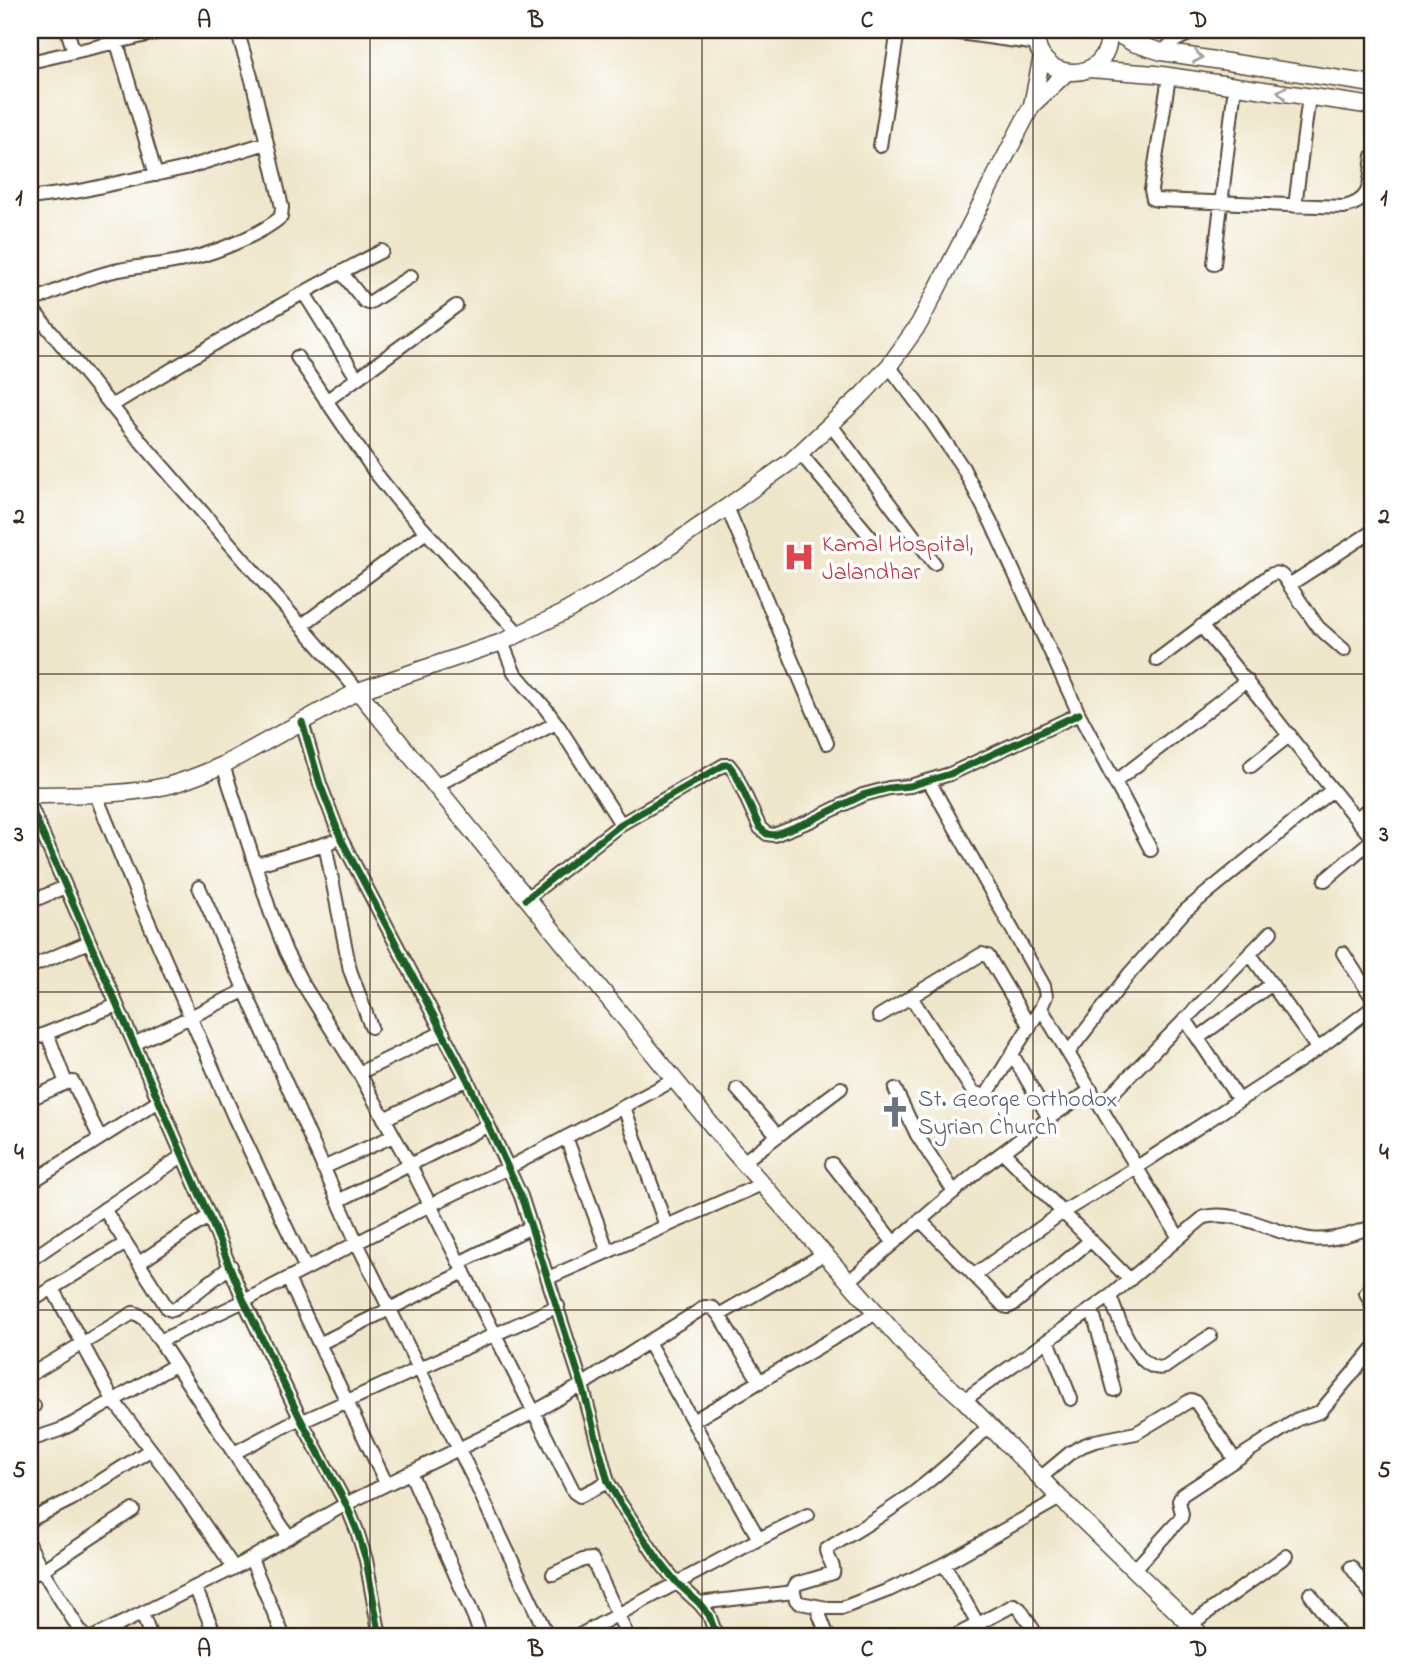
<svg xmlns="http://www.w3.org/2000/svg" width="1403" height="1667" font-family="'Indie Flower',sans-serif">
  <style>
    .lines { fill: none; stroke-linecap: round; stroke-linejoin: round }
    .minor-casing { stroke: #564638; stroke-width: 16 }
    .major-casing { stroke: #564638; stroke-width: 19 }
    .minor { stroke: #fff; stroke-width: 12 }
    .major { stroke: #fff; stroke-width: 16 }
    .cycleway-casing { stroke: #fff; stroke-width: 11 }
    .cycleway { stroke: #1b5e20; stroke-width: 7 }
    .oneway { stroke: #a79f9a }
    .grid { fill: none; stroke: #3b2a1e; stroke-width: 2; stroke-opacity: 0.55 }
    .labels { text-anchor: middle; stroke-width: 7; stroke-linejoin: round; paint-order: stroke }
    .health-label { font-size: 24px; fill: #be3a42; stroke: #fff; text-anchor: start }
    .worship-label { font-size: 24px; fill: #5b616d; stroke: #fff; text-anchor: start }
    .neatline { fill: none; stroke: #3b2a1e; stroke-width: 2.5 }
    .grid-label { font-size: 23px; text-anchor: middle; font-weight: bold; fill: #3b2a1e }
  </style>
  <rect width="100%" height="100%" fill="#fff"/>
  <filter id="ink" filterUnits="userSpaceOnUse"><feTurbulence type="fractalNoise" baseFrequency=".0143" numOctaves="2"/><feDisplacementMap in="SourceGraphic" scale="14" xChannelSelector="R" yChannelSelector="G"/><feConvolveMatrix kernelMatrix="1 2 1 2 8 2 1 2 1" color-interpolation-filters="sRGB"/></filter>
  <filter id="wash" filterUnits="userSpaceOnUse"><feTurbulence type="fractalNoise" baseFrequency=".00686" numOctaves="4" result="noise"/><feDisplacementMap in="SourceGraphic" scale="28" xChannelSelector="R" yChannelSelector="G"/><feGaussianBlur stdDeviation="1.57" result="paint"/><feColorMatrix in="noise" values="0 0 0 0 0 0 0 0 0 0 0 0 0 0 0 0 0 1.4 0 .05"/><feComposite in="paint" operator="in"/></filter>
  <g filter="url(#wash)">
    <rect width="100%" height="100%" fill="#eee6ca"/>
  </g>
  <g filter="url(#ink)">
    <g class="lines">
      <defs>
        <path id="minor" d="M67 30 74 52
          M938 30 1038 44
          M117 43 156 175
          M1162 52 1174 41 1197 30
          M30 62 169 30
          M1169 77 1151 190 1153 199 1157 200 1344 207C1374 200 1369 182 1373 156
          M880 146 898 30
          M30 198 80 191 186 168 266 143
          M1295 206 1309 96
          M1214 264 1235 86
          M341 272 364 301 369 303 411 276
          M304 293 357 378
          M30 302C56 291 82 279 110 272 133 266 156 266 179 261 208 256 259 236 281 217L282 207 252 80 237 30
          M30 306 131 430 358 691
          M297 357 374 471 399 502 520 635
          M889 366 933 424 963 468 991 522 1079 714 1151 850
          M326 401 456 306
          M111 406C200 352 289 298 382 251
          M831 425 934 563
          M800 453 874 541
          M727 507 827 743
          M1289 585 1318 627 1344 650
          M301 626 426 532
          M1201 626C1260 696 1314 770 1373 839
          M502 642 514 672 546 709 559 727 621 824
          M1157 660 1270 575C1280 570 1284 577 1289 585L1373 531
          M302 722 320 784 341 839 467 1079 521 1196 582 1385 608 1482 620 1503 660 1562 677 1583 699 1603 709 1615 717 1637
          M223 765 270 911 286 952 301 981 359 1073 410 1165 574 1492 580 1496 608 1482
          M1251 766 1290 735
          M1115 782 1247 680
          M435 786 556 723
          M95 793 139 900 234 1117 306 1269
          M30 805 209 1216 244 1301 300 1418 346 1504 357 1531 366 1560 380 1637
          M1356 819 1373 805
          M325 844 350 970 371 1027
          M255 865 331 842
          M1325 880 1373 839
          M199 887 357 1243 474 1480 548 1637
          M526 899 621 824 724 765H729L735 773 760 828 767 834 774 835 810 821 863 795 889 788 910 786 950 774 1079 714
          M30 902 65 887
          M1343 953 1373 999
          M1250 954 1318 1049
          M30 967 89 942
          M911 997 973 1092 984 1096 987 1094 1041 1008 1046 996 1044 986 929 781
          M1041 1008 1179 1238
          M879 1016 982 954 988 956 1030 1027
          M1185 1019 1239 1100
          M47 1033 66 1083
          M1198 1038 1272 984
          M30 1040 117 1005
          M134 1044 244 991
          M1068 1053 1130 973 1185 911 1332 790
          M1012 1054 1049 1118
          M359 1073 443 1032
          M737 1089 778 1136
          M895 1089 917 1135 954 1192
          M30 1099 66 1083 73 1082 100 1138
          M1100 1106 1271 932
          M624 1107 666 1226
          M384 1119 467 1079
          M566 1137 608 1252
          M1003 1152 1130 1280
          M743 1162 841 1088
          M832 1164 894 1243
          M323 1168 393 1136
          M30 1183 159 1101
          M338 1201 487 1126
          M104 1209 168 1309 172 1310 175 1309 231 1266
          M920 1220 1004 1306 1008 1307 1014 1304 1091 1240
          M30 1260 182 1156
          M139 1263 209 1216
          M459 1263 531 1227
          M974 1275 1063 1212 1137 1167 1318 1049 1373 1007
          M548 1278 762 1184
          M288 1279 386 1483
          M848 1282 984 1166 1049 1118 1091 1090
          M1373 1283 1366 1293 1373 1307
          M52 1288 113 1400 170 1475 234 1568
          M1110 1296C1117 1316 1137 1375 1165 1367L1210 1336
          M30 1302 126 1243
          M1092 1309 1114 1390
          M719 1315 824 1254
          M1048 1340 1071 1399
          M648 1342 759 1539
          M319 1344 464 1272
          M30 1375 133 1313C146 1315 152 1331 160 1341
          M964 1400 1110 1296 1204 1217C1239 1209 1274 1234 1310 1239 1332 1242 1352 1233 1373 1227
          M30 1408 34 1406
          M303 1421 558 1306
          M693 1421 876 1313
          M30 1440 60 1430 74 1423 175 1365
          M234 1453 300 1418
          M410 1472 474 1617 481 1637
          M1040 1478 1070 1453 1082 1446 1095 1441 1136 1433 1191 1400 1196 1402 1235 1460
          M30 1520 72 1499 150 1450
          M289 1537 160 1341 244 1301 430 1205 508 1168 674 1080
          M30 1546 42 1570 84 1637
          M251 1559 284 1637
          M944 1564 985 1637
          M1351 1567 1373 1597
          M1134 1570 1181 1518 1182 1514 1179 1501 1182 1495 1298 1419 1320 1412 1373 1349
          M553 1574 583 1560 592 1559 628 1637
          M30 1576 42 1570 133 1510
          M195 1587 216 1637
          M794 1592V1588L796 1584 833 1573C835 1565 827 1558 826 1550L830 1547C859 1529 889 1512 916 1491 942 1471 966 1449 989 1426
          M1310 1594 1341 1637
          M699 1603 794 1592 796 1600 800 1603 827 1608H842L889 1590 944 1564 1060 1498
          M816 1606 828 1637
          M142 1613 151 1637
          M1190 1625 1286 1556
          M94 1637 234 1568 346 1504 534 1412 582 1385 648 1342 705 1307 713 1308 719 1315 760 1382
          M576 1637 759 1539 808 1515
          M953 1637 1014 1605 1020 1609 1038 1637"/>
        <path id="major" d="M1037 30C1029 82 1112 90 1109 30
          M1111 30 1133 43 1162 52 1373 84
          M1089 69 1155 74 1373 106
          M1032 105 1067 72
          M358 691 727 1144 913 1354 964 1400 1060 1498 1203 1637
          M30 795C75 794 122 796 166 786 186 781 205 773 223 765L358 691 502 642 563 613 605 589 649 561 727 507 790 462 863 394 889 366 919 324 1032 105 1042 56"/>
      </defs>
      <use href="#minor" class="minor-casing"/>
      <use href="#major" class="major-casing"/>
      <use href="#minor" class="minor"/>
      <use href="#major" class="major"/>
      <defs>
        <path id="cycleway" d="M302 722 320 784 341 839 467 1079 521 1196 582 1385 608 1482 620 1503 660 1562 677 1583 699 1603 709 1615 717 1637
          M30 805 209 1216 244 1301 300 1418 346 1504 357 1531 366 1560 380 1637
          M526 899 621 824 724 765H729L735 773 760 828 767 834 774 835 810 821 863 795 889 788 910 786 950 774 1079 714"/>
      </defs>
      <use href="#cycleway" class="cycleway-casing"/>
      <use href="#cycleway" class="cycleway"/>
    </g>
    <defs><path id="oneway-chevron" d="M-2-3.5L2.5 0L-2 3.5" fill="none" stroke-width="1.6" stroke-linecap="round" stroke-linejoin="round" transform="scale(1.75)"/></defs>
    <g class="oneway">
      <use href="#oneway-chevron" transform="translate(1198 57) rotate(9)"/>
      <use href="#oneway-chevron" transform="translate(1282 92) rotate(-172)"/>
    </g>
  </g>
  <path class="grid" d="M370 30V1637M702 30V1637M1033 30V1637M30 356H1373M30 674H1373M30 992H1373M30 1310H1373"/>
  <defs>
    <symbol id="hospital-bare" viewBox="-9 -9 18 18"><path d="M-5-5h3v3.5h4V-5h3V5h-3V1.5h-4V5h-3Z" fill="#e0444e" stroke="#fff" stroke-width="2.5" paint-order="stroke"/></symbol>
    <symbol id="church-bare" viewBox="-9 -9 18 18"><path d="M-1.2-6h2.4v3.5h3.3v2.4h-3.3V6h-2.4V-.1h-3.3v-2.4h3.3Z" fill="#6b7280" stroke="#fff" stroke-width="2.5" paint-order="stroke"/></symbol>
  </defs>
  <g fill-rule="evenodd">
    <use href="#hospital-bare" x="777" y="535" width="44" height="44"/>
    <use href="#church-bare" x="873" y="1090" width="44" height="44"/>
  </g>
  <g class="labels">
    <g class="health-label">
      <text x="822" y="551">Kamal Hospital,<tspan x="822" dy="28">Jalandhar</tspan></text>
    </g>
    <g class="worship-label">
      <text x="918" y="1106">St. George Orthodox<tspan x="918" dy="28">Syrian Church</tspan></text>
    </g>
  </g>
  <rect width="1403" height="1667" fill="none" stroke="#fff" stroke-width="77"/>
  <rect x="38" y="38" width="1326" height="1590" class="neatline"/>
  <g class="grid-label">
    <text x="204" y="27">A</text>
    <text x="536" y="27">B</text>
    <text x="867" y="27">C</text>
    <text x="1199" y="27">D</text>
    <text x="19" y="205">1</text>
    <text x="1384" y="205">1</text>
    <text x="19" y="523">2</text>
    <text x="1384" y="523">2</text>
    <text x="19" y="841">3</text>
    <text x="1384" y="841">3</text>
    <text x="19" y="1159">4</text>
    <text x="1384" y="1159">4</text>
    <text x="19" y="1477">5</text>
    <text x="1384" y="1477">5</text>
    <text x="204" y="1656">A</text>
    <text x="536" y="1656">B</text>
    <text x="867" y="1656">C</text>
    <text x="1199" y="1656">D</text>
  </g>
</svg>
